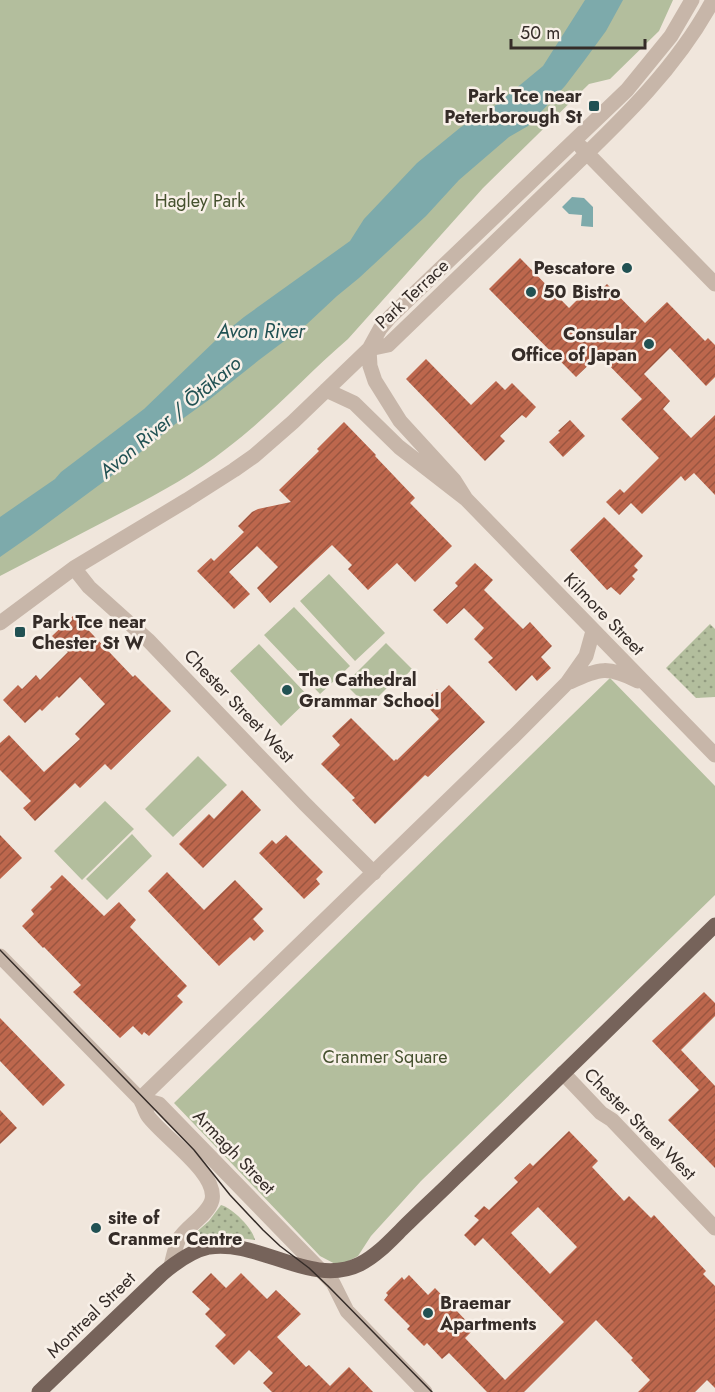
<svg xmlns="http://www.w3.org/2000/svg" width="715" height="1392" font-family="Jost,sans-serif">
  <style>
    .grass { fill: url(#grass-dots) }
    .park { fill: #b3be9d }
    .water { fill: #7daaab }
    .building { fill: url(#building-hatch); fill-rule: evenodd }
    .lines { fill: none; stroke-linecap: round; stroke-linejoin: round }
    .minor { stroke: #c7b6a9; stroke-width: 15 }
    .major { stroke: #76635a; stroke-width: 15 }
    .tram { stroke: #352c28; stroke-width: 1.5 }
    .poi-dot { fill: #215153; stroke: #f8f0e8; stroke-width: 2 }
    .labels { text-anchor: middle; stroke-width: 5; stroke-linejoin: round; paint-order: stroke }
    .poi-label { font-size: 18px; font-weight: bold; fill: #352c28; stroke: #f8f0e8; text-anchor: start }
    .park-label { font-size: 18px; fill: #45512e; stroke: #f8f0e8 }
    .street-label { font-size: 18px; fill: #352c28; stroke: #f8f0e8 }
    .water-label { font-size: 20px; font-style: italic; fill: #215153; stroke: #f8f0e8 }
  </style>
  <defs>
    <pattern id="grass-dots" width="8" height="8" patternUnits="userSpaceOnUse" patternTransform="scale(1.5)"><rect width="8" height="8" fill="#b3be9d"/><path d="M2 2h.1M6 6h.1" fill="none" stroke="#929b80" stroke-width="1.8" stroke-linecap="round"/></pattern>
    <pattern id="building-hatch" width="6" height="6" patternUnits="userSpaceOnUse" patternTransform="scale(1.5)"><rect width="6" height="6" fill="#bd674d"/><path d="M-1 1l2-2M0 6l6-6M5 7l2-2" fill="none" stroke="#9a5540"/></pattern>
  </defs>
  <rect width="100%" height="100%" fill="#f0e6dc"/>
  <path class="grass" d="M710 624 715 629V697L696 698 666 668Z
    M221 1205C232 1208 253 1228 255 1240L224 1236 197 1238 194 1237 193 1235 209 1221Z"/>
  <path class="park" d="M0 0H673L659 31 610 79 589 84 483 188 348 339C306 375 270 416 226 449 192 476 152 497 113 517 75 537 38 556 0 576Z
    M329 574 385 633 355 661 300 601Z
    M294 607 350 666 320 694 264 635Z
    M386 643 412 669 394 688H387L368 707 345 684Z
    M259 644 310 698 281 726 230 671Z
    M610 678 715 786V895L421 1181 371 1236 358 1256 339 1266 320 1256 174 1103Z
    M198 756 227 785 173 837 145 809Z
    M105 801 134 829 82 880 54 851Z
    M132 834 152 856 107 900 86 879Z"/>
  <path class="water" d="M585 0H623L606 31 584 61 565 86 528 126 509 137 459 180 426 216 359 278 337 296 307 324 259 360 210 399 174 425 110 477 33 534 0 557V517L55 479 61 472 144 409 217 339 244 317 350 241 364 219 417 163 461 127 491 109 543 66Z
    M572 197 584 198 593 207V227L581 226 582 215 569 214 562 207Z"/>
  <path class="building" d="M520 258 569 308 580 297 593 298 607 284 645 323 667 302 705 341 708 338 715 345V377L706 386 670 348 644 374 670 401 663 409 691 438 715 415V495L694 473 685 481 681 476 642 514 631 503 619 515 606 502 620 489 624 493 659 458 621 419 642 399 599 355 576 377 489 289Z
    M426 359 471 405 496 381 505 390 512 383 536 407 526 418 522 415 500 436 505 441 485 461 406 379Z
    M570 420 585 436 563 457 549 442 560 432 558 431Z
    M344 422 376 455 375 456 415 498 410 503 452 546 415 582 397 563 368 590 348 569 352 565 332 545 270 603 257 588 278 567 257 546 229 572 250 594 234 609 197 571 211 558 214 561 244 532 238 526 252 512 258 509 291 502 279 490 319 451 317 449Z
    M604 517 643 556 634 566 638 570 632 576 635 579 620 595 611 587 607 590 570 550Z
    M475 563 493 580 484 590 523 629 530 622 552 646 541 657 551 668 537 681 532 675 516 691 488 662 493 658 474 639 484 628 464 608 447 624 433 610 458 586 455 583Z
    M74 615 133 677 135 675 171 711 111 770 105 764 80 788 75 783 35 821 23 808 31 801 0 770V743L9 735 44 772 80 739 75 734 105 704 80 677 59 698 57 696 42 711 40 709 25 723 3 700 18 685 22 689 36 675 40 680 68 652 52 636Z
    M449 685 485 722 428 777 425 775 375 824 352 800 355 798 321 764 340 745 332 736 351 718 394 761 396 759 397 760 439 719 424 703 437 689 441 693Z
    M242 790 261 810 203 868 179 844 209 814 214 819Z
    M0 835 22 858 0 879Z
    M286 835 323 872 316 879 320 884 304 899 259 853 272 840 276 844Z
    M167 872 204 910 235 880 263 909 253 919 264 931 254 941 250 937 219 966 148 891Z
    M62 875 104 916 119 902 136 920 130 927 187 986 177 996 183 1002 149 1036 144 1032 142 1035 133 1026 120 1038 73 992 81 985 44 947 43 948 22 926 34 914 31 910 52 889 50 887Z
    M704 992 715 1003V1016L681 1050 715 1086V1168L668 1120 699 1090 652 1041Z
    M0 1018 65 1085 43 1106 0 1061Z
    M0 1110 17 1128 0 1144Z
    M569 1131 598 1161 592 1167 624 1201 629 1196 651 1218 654 1215 706 1271 703 1274 715 1286V1388L707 1380 695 1392H638L650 1380 631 1360 633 1358 596 1320 524 1392H487L449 1353 442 1359 427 1343 424 1346 407 1329 410 1326 384 1300 388 1295 386 1293 402 1277 404 1280 409 1275 428 1295 435 1288 474 1329 465 1338 505 1380 564 1322 483 1238 475 1246 464 1235 479 1220 474 1216 484 1206 489 1210 518 1182 514 1178 530 1163 533 1166ZM538 1207 577 1247 550 1274 511 1233Z
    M211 1273 226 1288 241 1273 267 1299 276 1290 301 1314 277 1337 306 1367 309 1365 330 1386 349 1367 373 1392H272L263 1383 273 1373 249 1350 234 1365 215 1346 226 1335 205 1314 210 1309 192 1292Z"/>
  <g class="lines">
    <path class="minor" d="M581 147 715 284
      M326 390 354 403 399 447 466 499 715 755
      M466 499 454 480 400 421 375 381 370 366 369 349 380 329 390 317 627 90 671 36 692 0
      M74 568 89 587 148 640 305 804 374 873
      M0 623 74 568 187 500 234 470 254 456 293 422 369 349 388 345C443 292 498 239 553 186 612 129 674 73 713 0
      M570 682C600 668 608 666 638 681
      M0 956 140 1099 159 1104 333 1283 347 1311 425 1392
      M563 1073 601 1113 612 1120 715 1228
      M140 1099 513 737 567 683 586 656 593 631
      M140 1099C143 1104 145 1111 148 1116 163 1137 218 1173 212 1200 208 1215 187 1226 179 1239 175 1247 173 1258 171 1266"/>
    <path class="major" d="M39 1392 162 1274C176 1262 191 1251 209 1247 259 1239 312 1288 360 1264 376 1256 389 1242 402 1229 420 1211 439 1194 457 1176 544 1093 629 1009 715 925"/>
    <path class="tram" d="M0 950 194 1150 230 1195 263 1230 280 1246 309 1268 328 1286 432 1392"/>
  </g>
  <g class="poi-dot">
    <rect x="588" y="100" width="12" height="12" rx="3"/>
    <circle cx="627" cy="268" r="6"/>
    <circle cx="531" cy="292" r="6"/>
    <circle cx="649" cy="344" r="6"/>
    <rect x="14" y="626" width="12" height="12" rx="3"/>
    <circle cx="287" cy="690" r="6"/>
    <circle cx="96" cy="1228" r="6"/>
    <circle cx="428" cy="1313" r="6"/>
  </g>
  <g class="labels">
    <g class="poi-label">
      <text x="582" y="102" text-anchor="end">Park Tce near<tspan x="582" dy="21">Peterborough St</tspan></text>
      <text x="615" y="274" text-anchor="end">Pescatore</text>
      <text x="543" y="298">50 Bistro</text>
      <text x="637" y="340" text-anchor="end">Consular<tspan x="637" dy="21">Office of Japan</tspan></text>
      <text x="32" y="628">Park Tce near<tspan x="32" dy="21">Chester St W</tspan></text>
      <text x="299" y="686">The Cathedral<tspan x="299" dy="21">Grammar School</tspan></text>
      <text x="108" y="1224">site of<tspan x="108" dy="21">Cranmer Centre</tspan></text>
      <text x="440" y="1309">Braemar<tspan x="440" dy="21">Apartments</tspan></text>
    </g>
    <g class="park-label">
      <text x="200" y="207">Hagley Park</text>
      <text x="385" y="1063">Cranmer Square</text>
    </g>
    <g class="street-label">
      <text transform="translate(412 294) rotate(-43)" y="6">Park Terrace</text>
      <text transform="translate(604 614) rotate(46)" y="6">Kilmore Street</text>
      <text transform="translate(239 706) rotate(46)" y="6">Chester Street West</text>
      <text transform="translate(640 1124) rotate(45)" y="6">Chester Street West</text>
      <text transform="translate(234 1152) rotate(46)" y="6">Armagh Street</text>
      <text transform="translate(91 1315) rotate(-44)" y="6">Montreal Street</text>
    </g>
    <g class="water-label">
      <text x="261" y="338">Avon River</text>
      <text transform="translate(170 417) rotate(-40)" y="7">Avon River / Ōtākaro</text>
    </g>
  </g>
  <path d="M511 39v9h134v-9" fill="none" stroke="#352c28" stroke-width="3"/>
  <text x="520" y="39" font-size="18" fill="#352c28" stroke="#f8f0e8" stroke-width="4.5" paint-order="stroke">50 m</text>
</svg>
